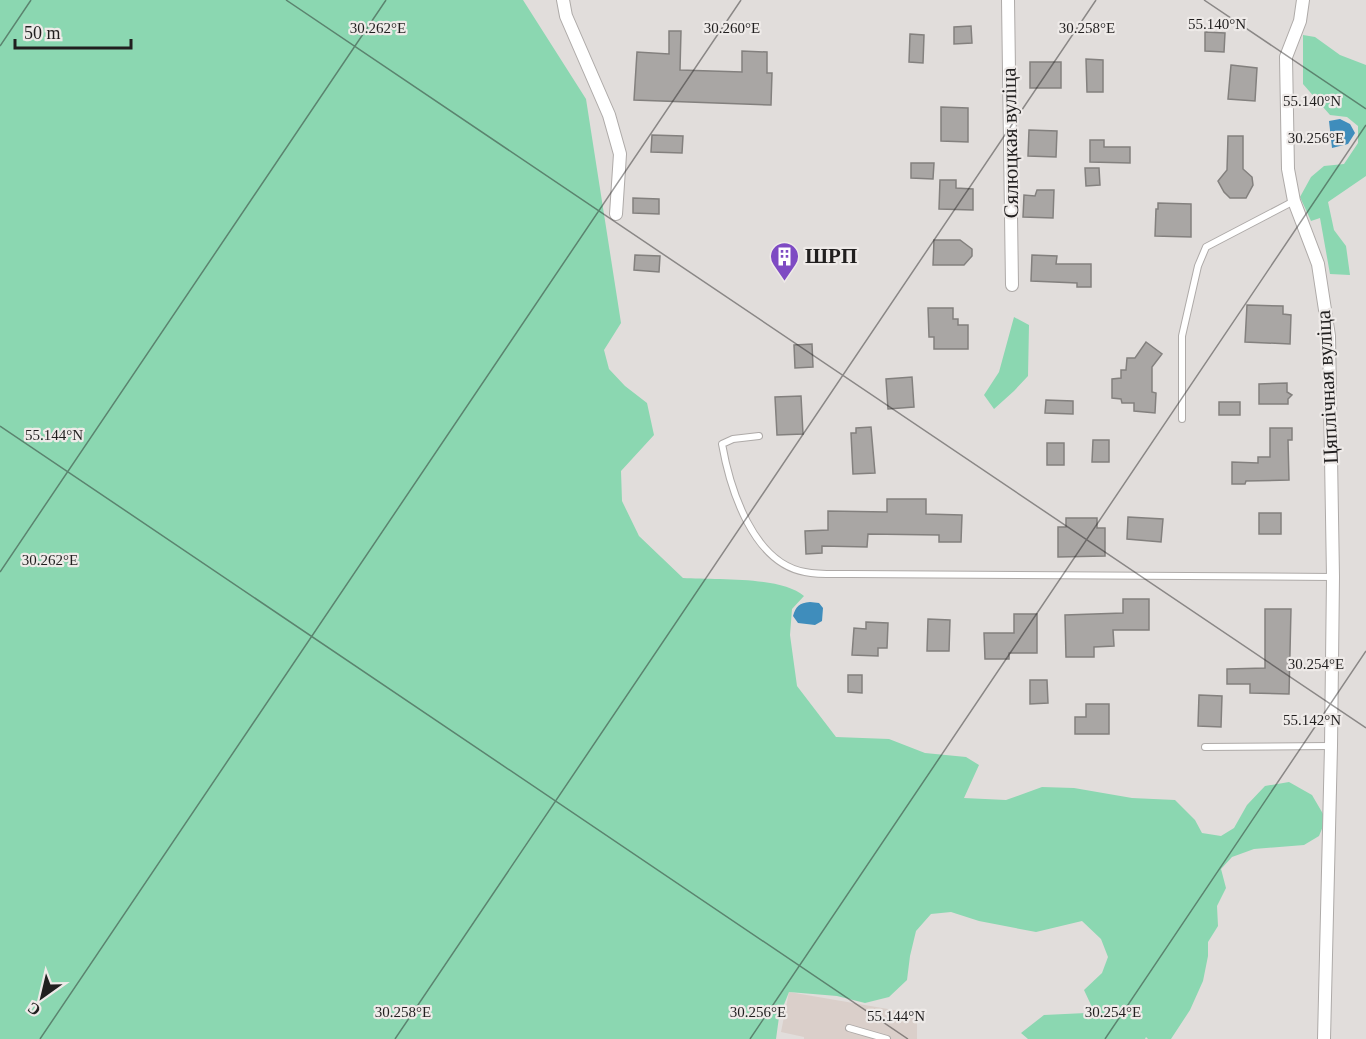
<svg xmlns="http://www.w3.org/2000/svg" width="1366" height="1039" font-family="'Times New Roman',serif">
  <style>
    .built { fill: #dacfca }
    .green { fill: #8bd7b1 }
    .water { fill: #3f8dbc }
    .building { fill: #a9a6a4; stroke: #83807e; stroke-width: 1.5 }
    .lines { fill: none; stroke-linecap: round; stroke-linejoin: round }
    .lane-casing { stroke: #aeaaa8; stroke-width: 8 }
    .street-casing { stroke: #aeaaa8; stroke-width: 14 }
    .lane { stroke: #fff; stroke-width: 6 }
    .street { stroke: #fff; stroke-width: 12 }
    .ticks { fill: none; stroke: #211f1f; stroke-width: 1.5; stroke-opacity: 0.45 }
    .labels { text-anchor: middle; stroke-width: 4.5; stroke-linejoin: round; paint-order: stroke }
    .street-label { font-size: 21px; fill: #211f1f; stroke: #eeeae8 }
    .poi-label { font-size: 21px; font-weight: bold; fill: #211f1f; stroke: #eeeae8; text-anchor: start }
    .ticks-label { font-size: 15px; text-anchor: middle; fill: #211f1f; stroke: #eeeae8; stroke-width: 4.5; stroke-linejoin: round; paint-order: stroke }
  </style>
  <rect width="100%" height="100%" fill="#e1dddb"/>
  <path class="built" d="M789 992 917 1014V1039H804V1037L781 1032Z"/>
  <path class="green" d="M0 0H523L586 99 621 323 604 350 609 369 625 386 647 403 654 435 621 471 622 501 639 536 683 578C714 580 781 576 804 596L792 609 790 635 797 686 836 737 889 739 925 753 966 757 979 765 964 798 1006 800 1042 787 1074 788 1132 798 1175 800 1195 820 1202 833 1221 836 1234 828 1247 805 1265 786 1289 782 1312 795 1326 819 1319 836 1304 845 1254 849 1232 857 1221 869 1226 888 1217 906 1218 926 1208 942V956L1203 981 1190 1010 1171 1039H1148L1146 1037 1145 1039H1028L1021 1033 1044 1015 1086 1013 1091 1005 1084 990 1102 973 1108 957 1101 939 1082 921 1036 932 979 921 951 912 931 914 916 931 910 956 907 980 889 997 865 1003 837 996 789 992 779 1017 776 1039H0Z
    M1303 35 1315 37 1340 55 1366 65V176L1328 202 1334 230 1346 246 1350 275 1330 274 1320 218 1311 221 1300 197 1311 177 1324 166 1344 164 1358 143V126L1347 117 1330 115 1303 84Z
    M1014 317 1029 325 1028 376 1014 391 994 409 984 395 999 372Z"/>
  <path class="water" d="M1340 119 1350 124 1355 133 1348 144 1332 148 1329 121Z
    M810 602 819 603 823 608 822 621 815 625 798 623 793 616C796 606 799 603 810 602Z"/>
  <path class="building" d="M971 26 972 43 954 44V27Z
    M669 31H681L680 70 742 72V51L767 52V73H772L771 105 634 100 637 52 669 54Z
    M1205 32 1225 33 1224 52 1205 51Z
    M910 34 924 35 923 63 909 62Z
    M1086 59 1103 60V92H1087Z
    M1030 62H1061V88H1030Z
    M1231 65 1257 68 1255 101 1228 99Z
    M941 107 968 108V142L941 141Z
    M1029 130 1057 131 1056 157 1028 156Z
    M652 135 683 136 682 153 651 152Z
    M1228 136H1243V169L1252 177 1253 185 1246 198H1230L1224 192 1218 181 1227 170Z
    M1090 140H1104V147H1130V163L1090 162Z
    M911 163H934L933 179 911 178Z
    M1085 168H1099L1100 185 1086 186Z
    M940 180H956V188L973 189V210L939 209Z
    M1037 190H1054L1053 218 1023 217 1024 195 1035 196Z
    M633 198 659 199V214L633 213Z
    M1158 203 1191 204V237L1155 236 1156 209H1158Z
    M934 240H960L972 249V256L964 265H933Z
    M635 255 660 256 659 272 634 270Z
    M1032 255 1057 256 1056 264H1091V287H1077V283L1031 281Z
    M1247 305 1283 306V314L1291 315 1290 344 1245 342Z
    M928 308H953V319H958V325H968V349H934V337H929Z
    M1146 342 1162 354 1152 367V392L1156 393 1155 413 1134 411V403H1122L1121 399 1112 398V379L1121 378V370H1126L1127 358H1135Z
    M812 344 813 367 795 368 794 345Z
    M912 377 914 407 888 409 886 379Z
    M1287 383V392L1292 395 1288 399V404H1259V384Z
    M801 396 803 434 777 435 775 397Z
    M1046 400 1073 401V414L1045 413Z
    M1219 402H1240V415H1219Z
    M871 427 875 473 853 474 851 433H856V428Z
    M1270 428H1292V440H1288L1289 480 1246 481 1245 484H1232V462L1258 463V457H1270Z
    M1093 440H1109V462H1092Z
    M1047 443H1064V465H1047Z
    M887 499H926V514L962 515 961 542H939V535L868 534 867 547 822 546V553L806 554 805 531 828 530V511L887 512Z
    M1259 513H1281V534H1259Z
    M1128 517 1163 519 1161 542 1127 539Z
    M1066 518H1097V528H1105V556L1058 557V527H1066Z
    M1123 599H1149V630H1113L1114 646 1094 647V657H1066L1065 615 1123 613Z
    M1265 609H1291L1289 694 1250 693V684H1227V669L1265 668Z
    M1014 614H1037V653H1009V659H985L984 633H1014Z
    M928 619 950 620 949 651H927Z
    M866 622 888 623 887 648H878V656L852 655 854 628 866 629Z
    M848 675H862V693L848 692Z
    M1030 680H1047L1048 703 1030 704Z
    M1199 695 1222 696 1221 727 1198 726Z
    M1086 704H1109V734H1075V717H1086Z"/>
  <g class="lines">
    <defs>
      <path id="lane" d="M1182 419V336L1198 266 1206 247 1294 201
        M759 436 733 439 722 444C730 489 753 563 805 572 820 575 836 574 851 574L1333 577
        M1205 747 1331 746
        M849 1028 887 1039"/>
      <path id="street" d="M563 0 566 16 609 115 620 154 616 214
        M1008 0 1012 285
        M1303 0 1300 21 1286 57 1288 169 1294 201 1318 264 1329 336 1333 577 1331 746 1324 1039"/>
    </defs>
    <use href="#lane" class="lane-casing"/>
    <use href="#street" class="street-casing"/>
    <use href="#lane" class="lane"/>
    <use href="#street" class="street"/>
  </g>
  <path class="ticks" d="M286 0 1366 728M1204 0 1366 109M0 46 31 0M0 426 908 1039M0 572 386 0M40 1039 741 0M395 1039 1096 0M750 1039 1366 125M1105 1039 1366 651"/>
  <defs>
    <symbol id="building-pin" viewBox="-11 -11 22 30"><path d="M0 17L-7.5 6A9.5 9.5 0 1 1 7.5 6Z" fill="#7e4bc3" stroke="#eeeae8"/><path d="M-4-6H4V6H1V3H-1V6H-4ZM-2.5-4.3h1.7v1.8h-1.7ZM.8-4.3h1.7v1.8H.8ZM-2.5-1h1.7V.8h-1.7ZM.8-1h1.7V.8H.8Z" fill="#fff"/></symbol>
  </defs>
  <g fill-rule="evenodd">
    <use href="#building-pin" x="768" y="240" width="33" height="45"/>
  </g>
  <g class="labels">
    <g class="street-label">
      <text transform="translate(1010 143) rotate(-91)" y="7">Сялюцкая вуліца</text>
      <text transform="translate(1327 387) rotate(-93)" y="7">Цяплічная вуліца</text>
    </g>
    <g class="poi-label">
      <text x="805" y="263">ШРП</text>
    </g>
  </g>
  <g class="ticks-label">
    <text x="1217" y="29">55.140°N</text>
    <text x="378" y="33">30.262°E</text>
    <text x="732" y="33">30.260°E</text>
    <text x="1087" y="33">30.258°E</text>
    <text x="1312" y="106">55.140°N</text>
    <text x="1316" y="143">30.256°E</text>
    <text x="54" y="440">55.144°N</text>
    <text x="50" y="565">30.262°E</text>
    <text x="1316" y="669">30.254°E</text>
    <text x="1312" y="725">55.142°N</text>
    <text x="403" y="1017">30.258°E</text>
    <text x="758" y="1017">30.256°E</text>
    <text x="1113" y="1017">30.254°E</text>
    <text x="896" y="1021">55.144°N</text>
  </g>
  <g transform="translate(42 997) rotate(214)" stroke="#eeeae8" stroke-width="4.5" paint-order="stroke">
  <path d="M0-4.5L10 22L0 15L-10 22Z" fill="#211f1f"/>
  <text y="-9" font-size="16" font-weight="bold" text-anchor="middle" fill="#211f1f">С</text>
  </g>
  <path d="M15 39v9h116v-9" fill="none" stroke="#211f1f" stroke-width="3"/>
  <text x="24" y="39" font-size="18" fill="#211f1f" stroke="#eeeae8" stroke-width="4.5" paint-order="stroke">50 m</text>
</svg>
